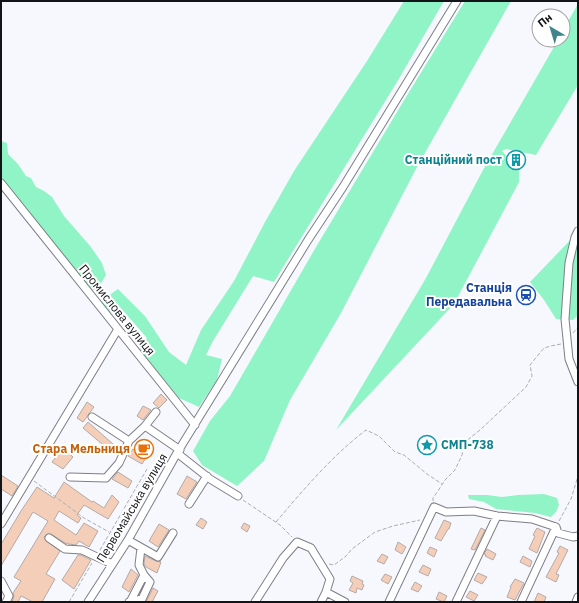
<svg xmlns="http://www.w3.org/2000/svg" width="579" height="603" font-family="'IBM Plex Sans',sans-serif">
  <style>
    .green { fill: #91f4c6 }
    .building { fill: #f4ceb9; stroke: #b4aaa5 }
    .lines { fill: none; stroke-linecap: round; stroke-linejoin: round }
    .minor-casing { stroke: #7e7e87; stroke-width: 9 }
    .path { stroke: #acadb2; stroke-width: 1; stroke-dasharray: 4 2; stroke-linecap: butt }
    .minor { stroke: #fff; stroke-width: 7 }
    .labels { text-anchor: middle; stroke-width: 4; stroke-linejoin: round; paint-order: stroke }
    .culture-label { font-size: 12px; font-weight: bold; fill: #0d838f; stroke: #fff; text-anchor: end }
    .transit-label { font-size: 12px; font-weight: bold; fill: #164399; stroke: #fff; text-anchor: end }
    .street-label { font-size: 12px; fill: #131417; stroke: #fff }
    .food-label { font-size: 12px; font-weight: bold; fill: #c56008; stroke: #fff; text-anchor: end }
  </style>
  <rect width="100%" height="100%" fill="#f7f8fe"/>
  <path class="green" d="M404 1H444L397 82 274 282 253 276 213 341 206 355 222 359 217 380 199 407 179 398 139 349 147 338 120 307 109 314 100 302 118 289 145 316 169 352 186 365 201 330 234 281 265 222 294 171 367 61Z
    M465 1H511L417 167 341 313 290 400 264 461 237 486 202 465 193 451 210 421 230 396 316 247 403 102Z
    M578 4V85L536 155 506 149 502 151 519 169V182L454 304 336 430 426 278 483 170 558 40H563V30Z
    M1 141 7 143 8 154 18 164 26 176 31 178 36 187 44 191 52 197 64 216 91 247 102 263 106 275 97 290H90L1 179Z
    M578 232V315L573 320 556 319 544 300 530 282Z
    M544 494 557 498 559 505 556 512 551 517 535 513 496 509 484 502 469 499 468 495H487L502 497 518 495Z"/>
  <path class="building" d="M516 154 523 157 516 167 510 163Z
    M528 286 535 292 524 303 517 297Z
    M161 394 167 400 159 408 153 403Z
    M87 402 94 407 83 422 77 418Z
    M143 406 151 410 143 420 137 416Z
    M88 422 113 444 109 450 83 428Z
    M141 442 151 450 142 464 128 456 133 449 135 451Z
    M63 448 73 457 63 469 52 462Z
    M118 472 132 481 128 488 112 479Z
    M149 473 156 477 148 488 142 484Z
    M1 475 18 486 12 496 1 489Z
    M187 476 197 482 186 499 177 494Z
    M64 482 92 502 93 501 104 508 112 495 119 502 108 519 84 505 77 515 81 518 78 523 59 511 54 520 76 535 84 523 98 531 89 547 79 541 76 545 69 544 65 543 51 534H47L44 537 45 540 60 551 46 574 55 579 42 602H33L21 596 18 602H12L14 596 13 593 21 581 14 577 48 521 33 512 1 566V544L3 541 21 511 37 487 54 498Z
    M201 518 207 522 203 529 196 525Z
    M444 520 451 523 449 529H448L441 541 435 538Z
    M244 523 250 526 247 532 241 528Z
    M159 524 169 530 158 547 149 541Z
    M481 528 485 530 475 550 471 549Z
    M537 528 545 532 537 553 529 549 535 536 533 535Z
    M398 542 406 547 402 554 395 550Z
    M560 546 568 550 556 574 559 575 556 582 546 577 559 553 557 552Z
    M430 547 437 550 434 557 427 553Z
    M487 549 496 554 493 560 485 556 486 555 484 554Z
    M382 554 388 557 384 564 377 561Z
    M78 555H81L91 560 74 589 62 580Z
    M145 556 156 561 161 562 157 573 146 567 144 564Z
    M523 556 532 561 530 567 520 562Z
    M423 565 431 569 428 576 419 572Z
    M131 569 138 575 129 592 122 587Z
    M478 573 487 577 482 584 474 580Z
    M385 574 392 577 388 584 381 580Z
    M352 576 363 581 362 584 364 585 362 590 357 588 356 593 349 590 353 583 350 581Z
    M515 579 524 583 515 600 507 597 511 587H510Z
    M415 582 422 586 418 592 411 589Z
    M153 588 158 591 152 602H146Z
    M470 591 478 595 474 601 466 597Z
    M439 592 447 596 444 602 436 599Z
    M538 593 546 597 544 602H534Z"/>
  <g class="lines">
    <defs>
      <path id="minor" d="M1 183 195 425
        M578 231 575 237 569 263 565 319 569 359 578 382
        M92 417 129 441
        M145 426 156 412
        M177 453 210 479 238 496
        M70 477 106 478 119 463 129 441 145 426 180 450
        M189 504 207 476
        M1 524 118 329
        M49 538 65 549 82 550 112 564
        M128 540 158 557 173 533
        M1 581 9 596 6 602
        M326 592 345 602
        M88 602 128 540 177 453 308 240 343 187 457 1
        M129 602 142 599 150 582 144 575 139 565 141 548
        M130 602 144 575
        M255 602 283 558 297 542 311 548 330 579 326 592 321 602
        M389 602 434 507 446 512 474 511 497 516 532 519 556 527 558 533 573 537 578 536
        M456 602 497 516
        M521 602 556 527
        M576 602 578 597"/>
    </defs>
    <use href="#minor" class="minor-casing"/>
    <path class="path" d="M573 333 578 327
      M34 481 84 518 109 532
      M243 500 280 525 292 537
      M433 501V498L438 491 445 480 455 470 462 455 465 442 480 430 526 387 532 376 530 365 544 348 551 346 561 344
      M559 521 571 499 578 476
      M276 522C304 489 332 456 366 430L379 436 395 452 404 455 427 474 442 484
      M100 550 147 469
      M329 564 334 565 345 557 352 549 375 532 393 526 420 520
      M69 602 92 563"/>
    <use href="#minor" class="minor"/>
  </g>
  <defs>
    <symbol id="building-ring" viewBox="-11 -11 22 22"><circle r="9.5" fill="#fff" stroke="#0f9aa8" stroke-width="1.5"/><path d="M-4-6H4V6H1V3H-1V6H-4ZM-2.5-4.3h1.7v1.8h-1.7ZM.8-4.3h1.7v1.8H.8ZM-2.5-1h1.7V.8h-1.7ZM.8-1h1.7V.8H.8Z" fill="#0f9aa8"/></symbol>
    <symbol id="station-ring" viewBox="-11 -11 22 22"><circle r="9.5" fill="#fff" stroke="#1a4fb4" stroke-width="1.5"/><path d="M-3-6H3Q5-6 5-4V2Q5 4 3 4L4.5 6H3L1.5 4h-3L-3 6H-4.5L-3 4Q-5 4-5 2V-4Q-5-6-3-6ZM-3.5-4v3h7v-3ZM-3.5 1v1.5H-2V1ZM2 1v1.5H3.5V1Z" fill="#1a4fb4"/></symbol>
    <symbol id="sight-ring" viewBox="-11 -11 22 22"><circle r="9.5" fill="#fff" stroke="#0f9aa8" stroke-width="1.5"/><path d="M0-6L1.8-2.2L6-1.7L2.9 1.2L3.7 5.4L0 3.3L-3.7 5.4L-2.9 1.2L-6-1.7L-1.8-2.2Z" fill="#0f9aa8"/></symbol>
    <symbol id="cafe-ring" viewBox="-11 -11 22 22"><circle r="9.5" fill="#fff" stroke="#e8710a" stroke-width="1.5"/><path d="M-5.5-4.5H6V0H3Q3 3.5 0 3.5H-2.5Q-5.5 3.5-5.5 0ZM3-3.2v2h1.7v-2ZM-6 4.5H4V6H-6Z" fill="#e8710a"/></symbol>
  </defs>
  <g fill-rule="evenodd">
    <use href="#building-ring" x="505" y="149" width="22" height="22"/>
    <use href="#station-ring" x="515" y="284" width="22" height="22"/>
    <use href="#sight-ring" x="416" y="434" width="22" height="22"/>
    <use href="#cafe-ring" x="133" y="438" width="22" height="22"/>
  </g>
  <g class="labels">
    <g class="culture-label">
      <text x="502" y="164">Станційний пост</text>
      <text x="441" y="449" text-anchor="start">СМП-738</text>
    </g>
    <g class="transit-label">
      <text x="512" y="292">Станція<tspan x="512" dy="14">Передавальна</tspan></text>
    </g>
    <g class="street-label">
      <text transform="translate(117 310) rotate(51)" y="4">Промислова вулиця</text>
      <text transform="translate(132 508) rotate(-59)" y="4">Первомайська вулиця</text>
    </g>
    <g class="food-label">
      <text x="130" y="453">Стара Мельниця</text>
    </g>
  </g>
  <rect width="579" height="603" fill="none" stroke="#131417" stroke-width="4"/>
  <g transform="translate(551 28) rotate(322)"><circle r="19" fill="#ffffff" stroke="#a1a1a2"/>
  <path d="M0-3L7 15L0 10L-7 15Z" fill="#3e868c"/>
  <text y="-6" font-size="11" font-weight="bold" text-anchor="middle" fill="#131417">Пн</text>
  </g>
</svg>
